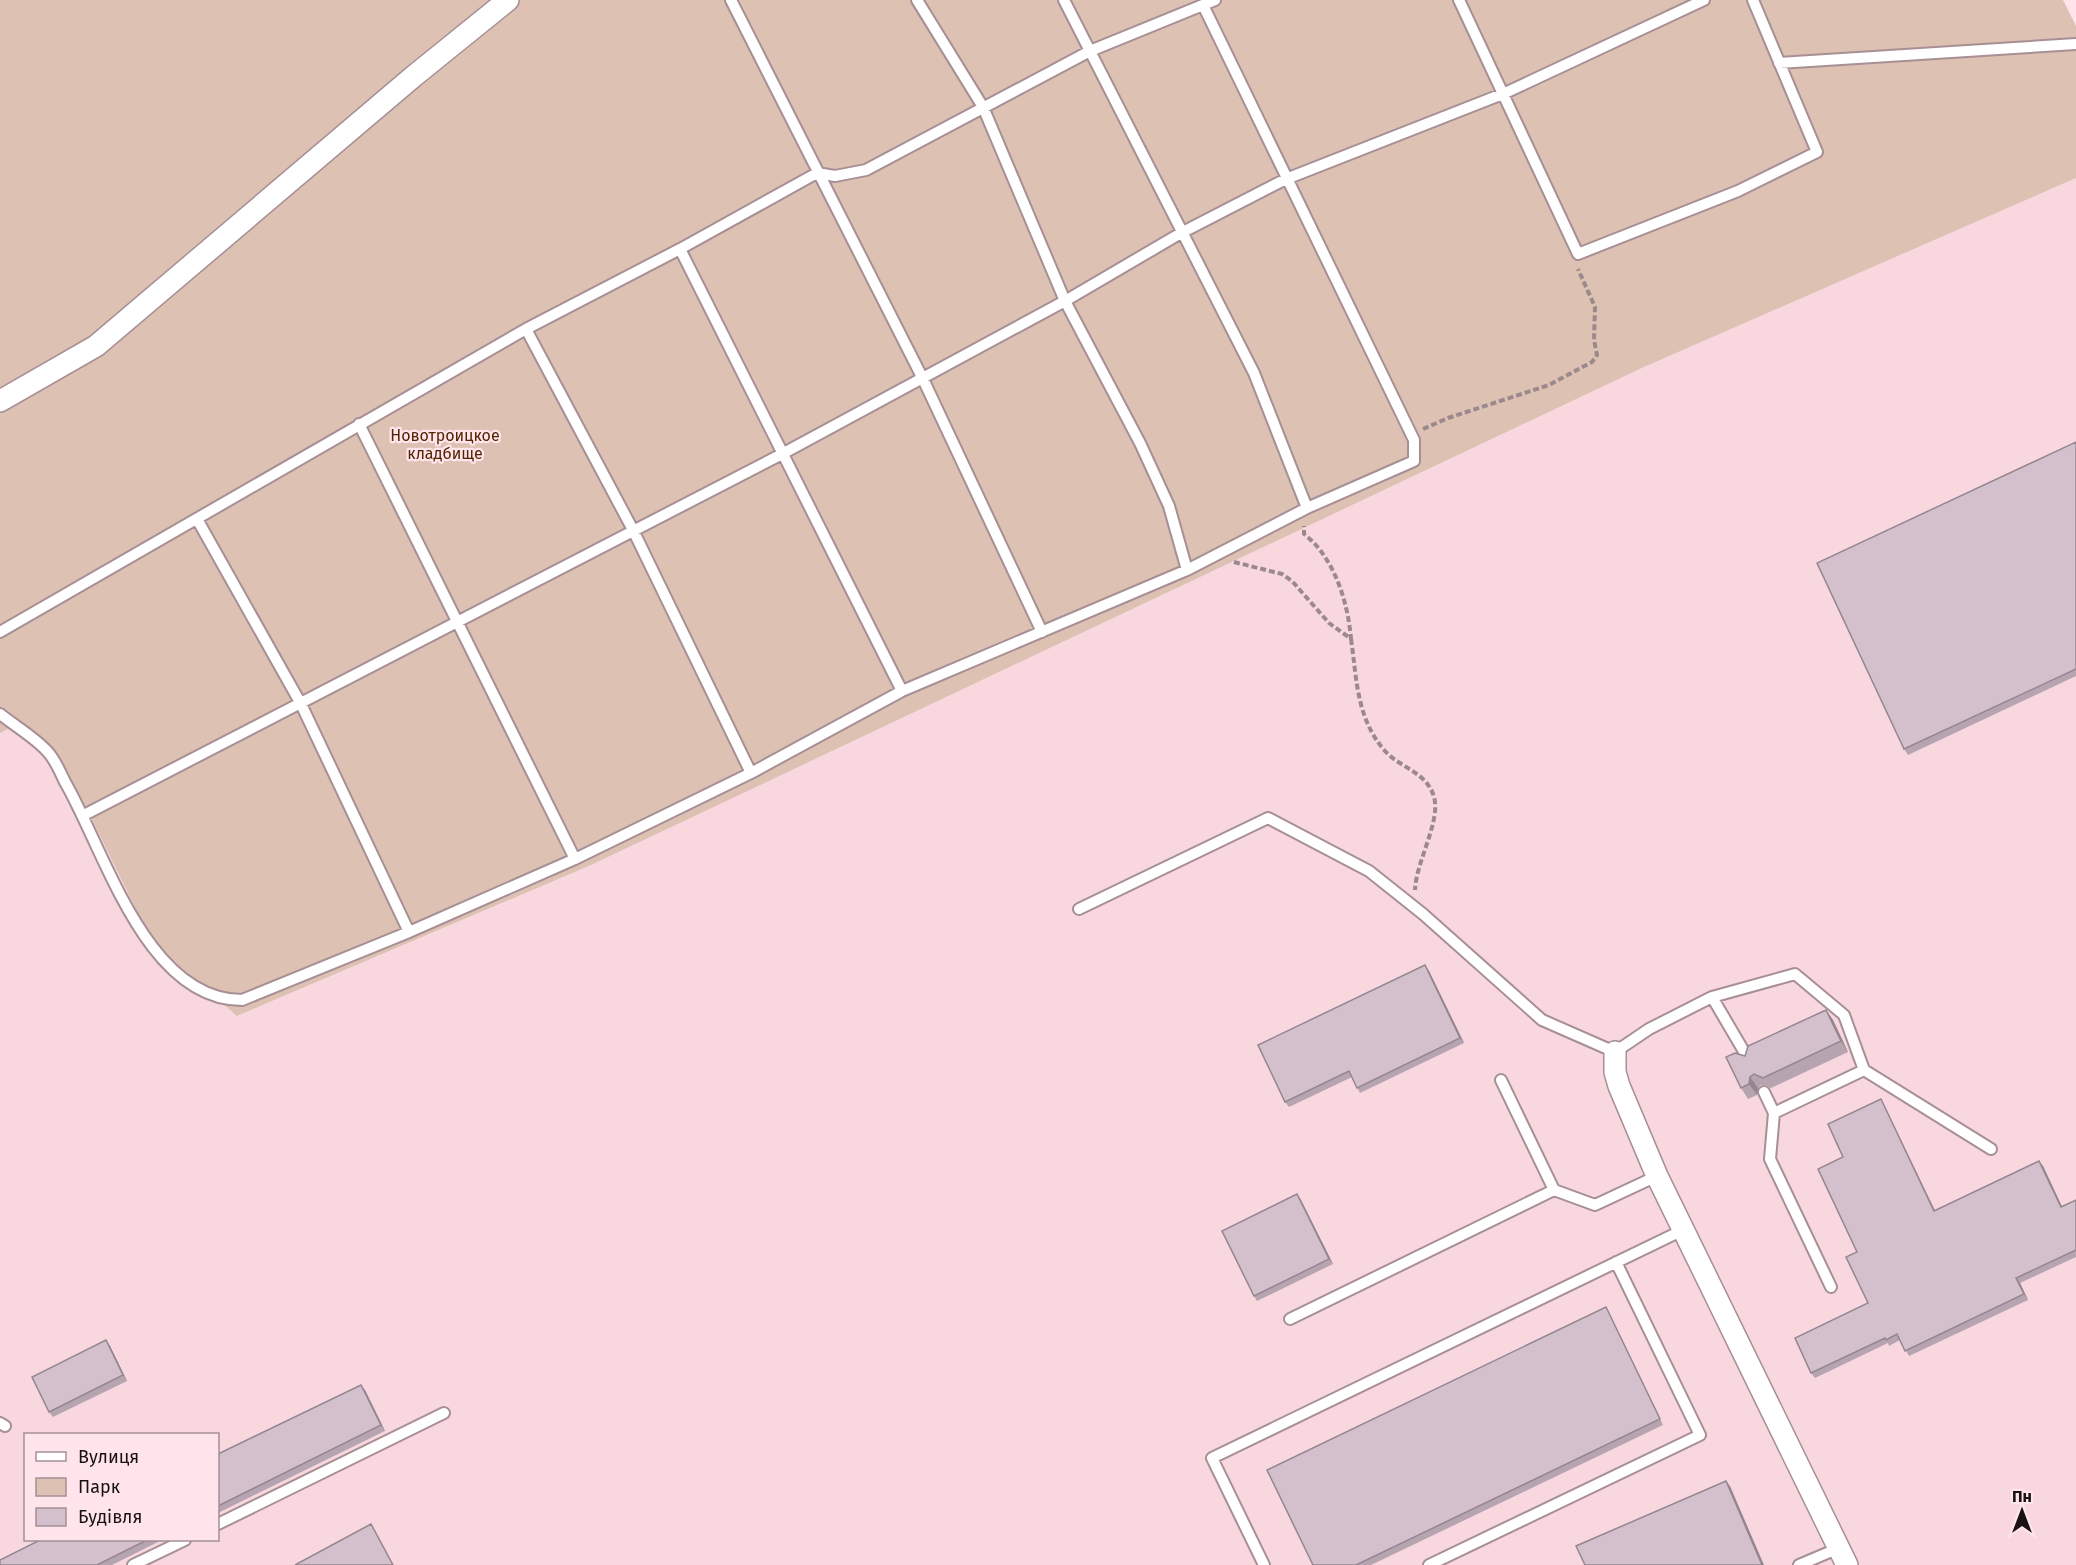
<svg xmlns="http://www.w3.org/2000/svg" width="2076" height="1565" font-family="'Fira Sans',sans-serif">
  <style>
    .built { fill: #f8d7df; fill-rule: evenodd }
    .green { fill: #ddc1b2 }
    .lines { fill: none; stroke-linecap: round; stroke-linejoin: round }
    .service-casing { stroke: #a78f95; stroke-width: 14 }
    .minor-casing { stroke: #a78f95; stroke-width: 24 }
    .path { stroke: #9b898d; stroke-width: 4; stroke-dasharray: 6 3; stroke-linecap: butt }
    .service { stroke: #fff; stroke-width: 10 }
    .minor { stroke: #fff; stroke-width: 21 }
    .wall { fill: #b6a5b0 }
    .shaded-wall { fill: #948690 }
    .building { fill: #d4c0cd; stroke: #948690; stroke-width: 1.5 }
    .labels { text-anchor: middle; stroke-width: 4.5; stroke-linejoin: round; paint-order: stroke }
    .park-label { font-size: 16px; fill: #522302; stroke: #ffe5eb }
  </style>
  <rect width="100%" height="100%" fill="#ffe5eb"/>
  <path class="built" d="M2076 178V1565H0V733L21 722 45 741 87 809 238 1016 591 865 1644 367ZM26 1434H218V1540H26Z"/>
  <path class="green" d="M0 0H2063L2076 26V178L1644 367 591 865 237 1016 152 942 87 809 45 741 21 722 0 733Z"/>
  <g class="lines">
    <defs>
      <path id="service" d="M731 0 923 379 1042 632
        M917 0 983 107 1065 301 1140 443 1169 506 1187 570
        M1064 0 1254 373 1307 508
        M1459 0 1578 254 1738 191 1817 152 1753 0
        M1779 63 2076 44
        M680 249 902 691
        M526 329 633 530 751 773
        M359 424 575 859
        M197 519 301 704 409 932
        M0 632 526 329 680 249 817 173 835 176 866 170 1090 51 1215 0
        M0 714C15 726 34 737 47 751 55 759 60 772 65 782 105 851 146 1000 242 1000L409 932 575 859 751 773 902 691 1187 570 1307 508 1414 461V440L1203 5
        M84 815 782 454 1065 301 1181 233 1286 179 1505 93 1704 0
        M1079 909 1268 818 1369 871 1423 914 1542 1020 1615 1052 1649 1029 1712 997
        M1749 1060 1712 997 1795 974 1844 1015 1864 1070 1991 1149
        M1501 1080 1554 1190 1595 1205 1657 1176
        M1764 1092 1774 1113 1770 1159 1831 1287
        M1774 1113 1864 1070
        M1290 1319 1554 1190
        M0 1423 5 1426
        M218 1524 444 1413
        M133 1565 185 1540
        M1264 1565 1212 1458 1683 1230
        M1429 1565 1700 1435 1616 1262
        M1799 1565 1839 1548"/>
      <path id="minor" d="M0 401 96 346 414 76 508 0
        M1615 1052V1072L1619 1086 1657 1176 1847 1565"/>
    </defs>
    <use href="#service" class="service-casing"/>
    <use href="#minor" class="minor-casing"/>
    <path class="path" d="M1423 429 1448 418 1549 385 1592 362 1597 355 1594 340 1595 307 1578 269
      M1234 562 1282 574 1292 581 1329 623 1351 639C1348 602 1334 557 1304 534V526
      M1351 639C1357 679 1356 718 1385 751 1400 768 1427 772 1434 797 1441 821 1416 862 1415 890"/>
    <use href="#service" class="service"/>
    <use href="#minor" class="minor"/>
  </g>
  <path class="wall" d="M2076 442V676L1908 755 1904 749Z
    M1425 965 1429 971 1464 1043 1360 1093 1352 1077 1289 1107 1285 1102Z
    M1826 1010 1833 1020 1848 1052 1771 1088 1761 1085 1758 1088 1757 1095 1748 1099 1741 1088 1745 1056Z
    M1884 1105 1935 1210 2043 1166 2062 1207 2076 1200V1257L2020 1283 2028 1300 1909 1356 1900 1340 1889 1346 1888 1343 1815 1378 1811 1373 1868 1303 1857 1252 1843 1157Z
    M1297 1194 1301 1200 1333 1264 1257 1301 1254 1296Z
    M1606 1307 1609 1313 1663 1425 1371 1565H1313Z
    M110 1346 127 1381 53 1417 49 1412Z
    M365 1390 385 1431 218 1513V1454Z
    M42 1539H164L112 1565H0Z"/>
  <path class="shaded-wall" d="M1425 965 1429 971 1464 1043 1460 1038Z
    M1826 1010 1833 1020 1848 1052 1841 1041Z
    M1750 1077 1758 1088 1757 1095 1749 1084Z
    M1881 1099 1884 1105 1937 1216 1934 1211Z
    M2039 1161 2043 1166 2065 1213 2061 1207Z
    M1297 1194 1301 1200 1333 1264 1329 1259Z
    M2016 1278 2020 1283 2028 1300 2024 1294Z
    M106 1340 110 1346 127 1381 123 1375Z
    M361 1385 365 1390 385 1431 381 1425Z
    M1726 1481 1730 1486 1764 1565H1762Z"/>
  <path class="building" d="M2076 442V669L1904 749 1817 563Z
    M1425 965 1460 1038 1357 1088 1349 1071 1285 1102 1258 1045Z
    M1826 1010 1841 1041 1763 1078 1754 1074 1750 1077 1749 1084 1741 1088 1726 1057 1735 1053 1745 1056 1748 1046Z
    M1881 1099 1934 1211 2039 1161 2061 1207 2076 1200V1250L2016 1278 2024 1294 1905 1351 1897 1334 1886 1340 1885 1338 1811 1373 1795 1338 1868 1303 1846 1257 1857 1252 1818 1169 1843 1157 1828 1124Z
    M1297 1194 1329 1259 1254 1296 1222 1231Z
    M1606 1307 1660 1419 1356 1565H1313L1267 1470Z
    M106 1340 123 1375 49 1412 32 1377Z
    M361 1385 381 1425 218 1506V1454Z
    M1726 1481 1762 1565H1585L1576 1546Z
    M371 1524 393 1565H295Z
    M42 1539H149L97 1565H0V1560Z"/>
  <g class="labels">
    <g class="park-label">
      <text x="445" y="441">Новотроицкое<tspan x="445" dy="18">кладбище</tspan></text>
    </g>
  </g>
  <rect x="24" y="1433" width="195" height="108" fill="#ffe5eb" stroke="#a39095" stroke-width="1.5"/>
  <rect x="36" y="1452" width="30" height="9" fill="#ffffff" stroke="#a39095" stroke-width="1.5"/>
  <text x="78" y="1463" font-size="18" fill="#191113">Вулиця</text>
  <rect x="36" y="1478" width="30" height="18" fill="#ddc1b2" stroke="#a39095" stroke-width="1.5"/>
  <text x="78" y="1493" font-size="18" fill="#191113">Парк</text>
  <rect x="36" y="1508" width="30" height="18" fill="#d4c0cd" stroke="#a39095" stroke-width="1.5"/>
  <text x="78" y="1523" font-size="18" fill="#191113">Будівля</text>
  <g transform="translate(2022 1511)" stroke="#ffe5eb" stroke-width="4.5" paint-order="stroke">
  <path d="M0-4.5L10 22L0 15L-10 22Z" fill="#191113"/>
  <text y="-9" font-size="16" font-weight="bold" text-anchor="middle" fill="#191113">Пн</text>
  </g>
</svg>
